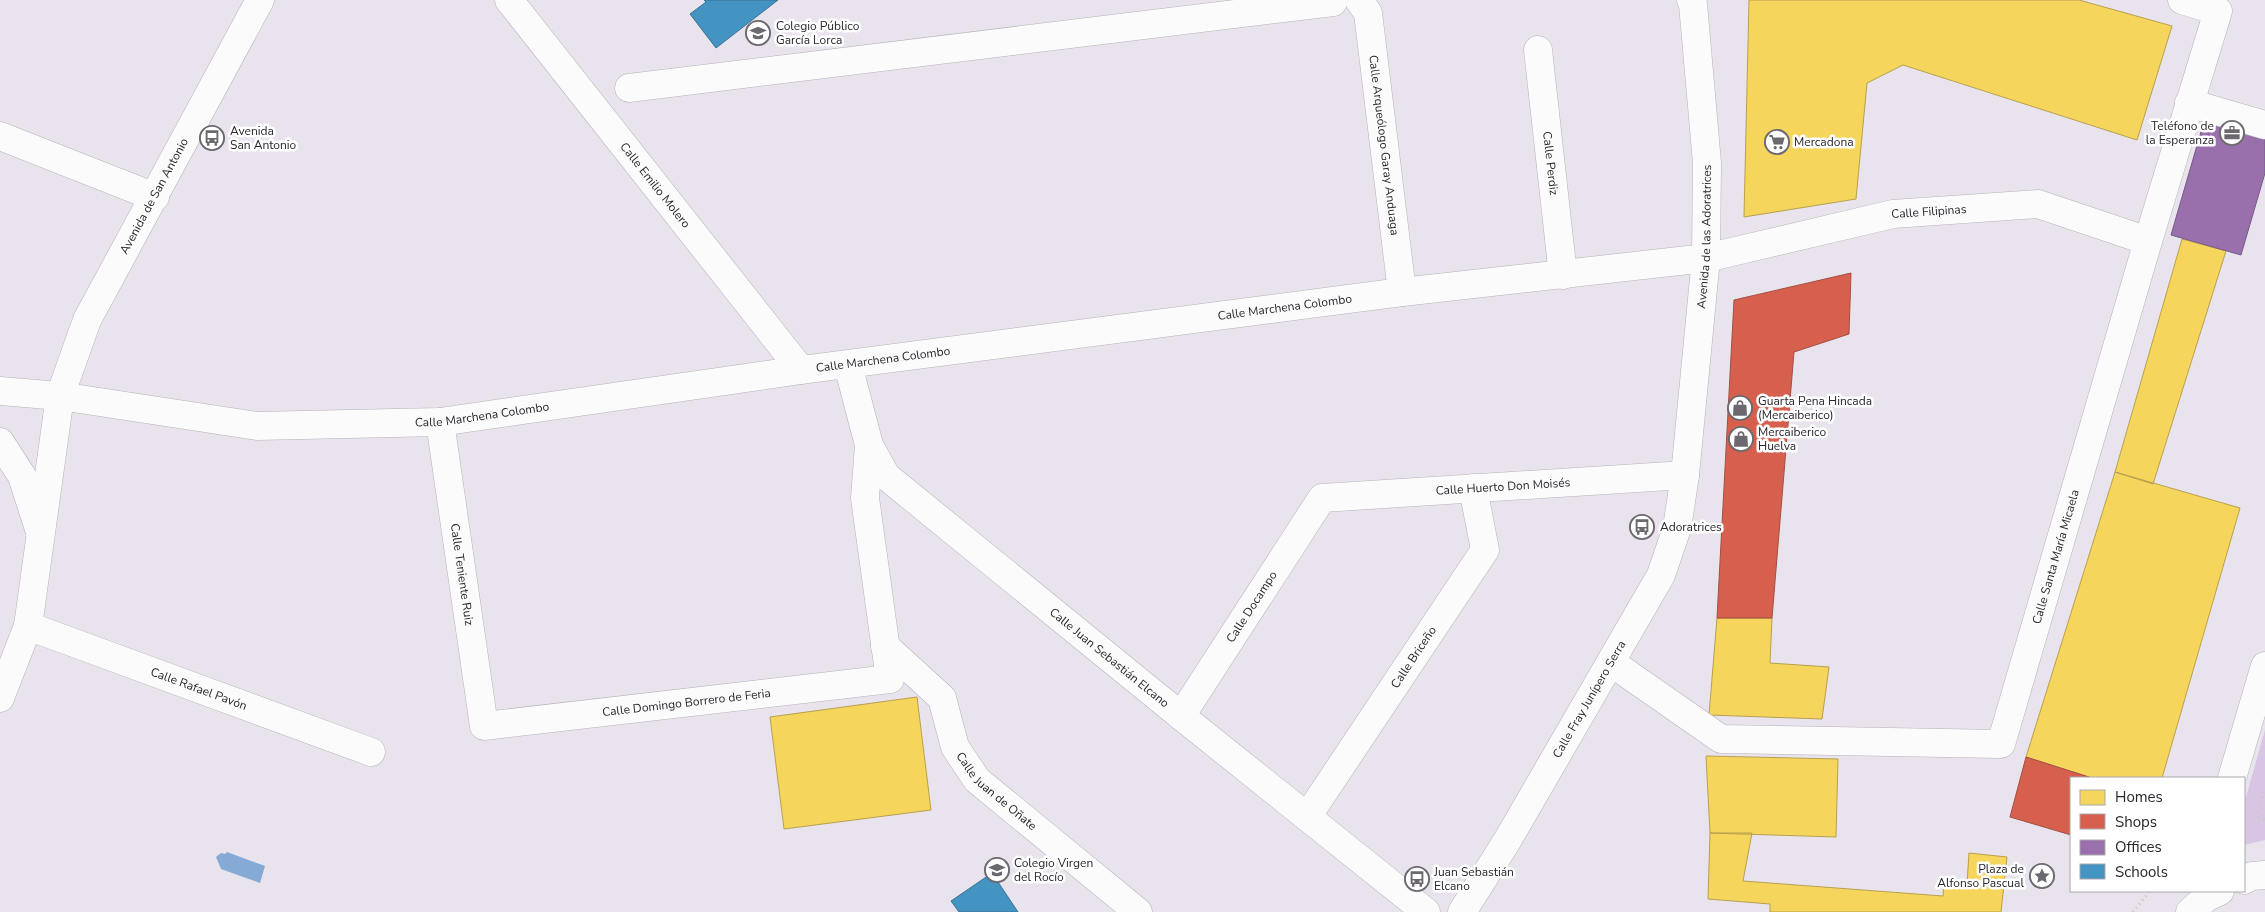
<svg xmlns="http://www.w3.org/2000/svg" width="2265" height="912" font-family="'Nunito Sans',sans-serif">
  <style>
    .green { fill: #d7c5e3 }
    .water { fill: #85aad6 }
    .homes { fill: #f6d55c; stroke: #b8a04e }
    .shops { fill: #d6604d; stroke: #a24f43 }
    .offices { fill: #9970ab; stroke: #775a85 }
    .schools { fill: #4393c3; stroke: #3b7296 }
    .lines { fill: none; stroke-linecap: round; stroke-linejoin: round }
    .street-casing { stroke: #b5b2b8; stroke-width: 29 }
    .secondary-casing { stroke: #b5b2b8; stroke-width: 29 }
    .primary-casing { stroke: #b5b2b8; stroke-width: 29 }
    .path { stroke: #c8c6c8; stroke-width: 3; stroke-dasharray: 1 4; stroke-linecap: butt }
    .street { stroke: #fcfbfc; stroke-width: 28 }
    .secondary { stroke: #fcfbfc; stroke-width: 28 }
    .primary { stroke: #fcfbfc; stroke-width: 28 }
    .labels { text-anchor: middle; stroke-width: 5; stroke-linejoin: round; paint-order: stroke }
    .poi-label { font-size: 12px; fill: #29262c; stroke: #fff; text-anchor: start }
    .street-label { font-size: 12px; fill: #29262c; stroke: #fff }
  </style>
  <rect width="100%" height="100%" fill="#e8e3ec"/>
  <path class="green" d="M2265 730V840L2244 845V804Z"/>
  <path class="water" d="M227 852 265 866 260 883 221 869 216 857 221 853 225 854Z"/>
  <path class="homes" d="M1749 0H2079L2172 26 2137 140 1903 65 1867 83 1856 199 1744 217Z
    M2182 239 2226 251 2153 484 2115 472Z
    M2115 472 2240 508 2162 778H2092L2026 757Z
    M1717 618H1772L1770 663 1829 667 1822 719 1709 715Z
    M917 697 931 810 784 829 770 717Z
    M1706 756 1838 759 1836 837 1710 833Z
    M1710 833H1752L1743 881 1943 896 1944 882 1967 884 1969 853 2007 857 2001 912H1770V904L1708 899Z"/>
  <path class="shops" d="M1851 273 1849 334 1794 352 1772 618H1717L1734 300Z
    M2026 757 2092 778H2071V835L2010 817Z"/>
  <path class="offices" d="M2205 118 2265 135V173L2241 255 2171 235Z"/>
  <path class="schools" d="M704 0H778L716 48 690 14 706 2Z
    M992 873 1018 912H959L951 901Z"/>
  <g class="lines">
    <defs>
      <g id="street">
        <path id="s1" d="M509 0 801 370"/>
        <path id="s2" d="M1359 0 1368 13 1402 292"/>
        <path id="s3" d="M1538 50 1563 275"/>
        <path d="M629 88 1333 2"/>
        <path d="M2189 103 2265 125"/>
        <path d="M0 136 155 197"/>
        <path id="s4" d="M1706 258 1893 214 2038 204 2148 241"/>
        <path id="s5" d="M848 365 869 445 886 476 1181 716 1426 912"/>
        <path id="s6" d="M440 422 484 726 890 679 865 498 869 445"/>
        <path id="s7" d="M28 626 371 752"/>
        <path id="s8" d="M885 646 942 698 955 747 977 780 1138 912"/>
        <path id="s9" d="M1612 663 1721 739 2001 744 2148 241 2218 11 2182 0"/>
        <path id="s10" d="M1181 716 1322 498 1685 475"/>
        <path id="s11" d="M1307 817 1485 550 1473 488"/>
      </g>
      <g id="secondary">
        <path id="s12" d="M0 391 60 396 257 426 440 422 801 370 1402 292 1706 258"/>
        <path d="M0 442 22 476 39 529"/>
        <path id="s13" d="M0 698 28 626 60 396 87 320 260 0"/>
        <path id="s14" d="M1462 912 1507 841 1661 575 1677 528 1685 475 1706 258 1707 163 1693 4 1691 0"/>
      </g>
      <path id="primary" d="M2232 778 2265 666
        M2244 880 2252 876 2265 875
        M2190 912 2207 897 2220 891"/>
    </defs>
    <use href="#street" class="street-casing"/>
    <use href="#secondary" class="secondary-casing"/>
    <use href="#primary" class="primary-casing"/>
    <path class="path" d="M2263 792 2255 817 2265 820
      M2133 912 2150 891"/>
    <use href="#street" class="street"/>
    <use href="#secondary" class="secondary"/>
    <use href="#primary" class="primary"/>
  </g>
  <defs>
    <symbol id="school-ring" viewBox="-11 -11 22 22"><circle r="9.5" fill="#fff" stroke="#6c686f" stroke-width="1.5"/><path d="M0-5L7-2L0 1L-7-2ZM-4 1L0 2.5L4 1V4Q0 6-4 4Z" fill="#6c686f"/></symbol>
    <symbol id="office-ring" viewBox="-11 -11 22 22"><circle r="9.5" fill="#fff" stroke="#6c686f" stroke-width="1.5"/><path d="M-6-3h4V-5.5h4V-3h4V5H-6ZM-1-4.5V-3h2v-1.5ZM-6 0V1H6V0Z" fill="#6c686f"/></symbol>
    <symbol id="bus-ring" viewBox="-11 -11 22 22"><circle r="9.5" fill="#fff" stroke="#6c686f" stroke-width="1.5"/><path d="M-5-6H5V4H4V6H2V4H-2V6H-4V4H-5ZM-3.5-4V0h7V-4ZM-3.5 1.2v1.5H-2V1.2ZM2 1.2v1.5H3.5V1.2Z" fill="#6c686f"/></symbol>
    <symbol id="supermarket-ring" viewBox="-11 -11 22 22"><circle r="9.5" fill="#fff" stroke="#6c686f" stroke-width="1.5"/><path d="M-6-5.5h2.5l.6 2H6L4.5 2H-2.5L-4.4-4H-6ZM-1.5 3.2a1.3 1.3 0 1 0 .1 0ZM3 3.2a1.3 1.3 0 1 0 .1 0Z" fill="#6c686f"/></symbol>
    <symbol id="shop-ring" viewBox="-11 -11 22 22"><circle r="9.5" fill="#fff" stroke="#6c686f" stroke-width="1.5"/><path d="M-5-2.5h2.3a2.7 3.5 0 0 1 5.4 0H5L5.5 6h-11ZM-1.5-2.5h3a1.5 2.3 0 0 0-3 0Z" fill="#6c686f"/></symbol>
    <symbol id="sight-ring" viewBox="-11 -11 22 22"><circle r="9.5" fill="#fff" stroke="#6c686f" stroke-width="1.5"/><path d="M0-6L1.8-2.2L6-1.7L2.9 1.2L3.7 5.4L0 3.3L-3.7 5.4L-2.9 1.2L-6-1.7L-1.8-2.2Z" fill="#6c686f"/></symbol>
  </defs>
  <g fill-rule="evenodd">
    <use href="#school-ring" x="744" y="19" width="28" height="28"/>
    <use href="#office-ring" x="2218" y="119" width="28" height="28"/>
    <use href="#bus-ring" x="198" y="124" width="28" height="28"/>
    <use href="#supermarket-ring" x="1763" y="128" width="28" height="28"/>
    <use href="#shop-ring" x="1726" y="394" width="28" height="28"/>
    <use href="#shop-ring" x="1727" y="425" width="28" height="28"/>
    <use href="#bus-ring" x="1628" y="513" width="28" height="28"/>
    <use href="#school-ring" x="983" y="856" width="28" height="28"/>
    <use href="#sight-ring" x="2028" y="862" width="28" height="28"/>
    <use href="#bus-ring" x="1403" y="865" width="28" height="28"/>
  </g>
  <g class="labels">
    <g class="poi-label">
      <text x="776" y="30">Colegio Público<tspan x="776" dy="14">García Lorca</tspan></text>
      <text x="2214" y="130" text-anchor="end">Teléfono de<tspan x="2214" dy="14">la Esperanza</tspan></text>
      <text x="230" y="135">Avenida<tspan x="230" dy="14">San Antonio</tspan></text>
      <text x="1794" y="146">Mercadona</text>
      <text x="1758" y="405">Guarta Pena Hincada<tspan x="1758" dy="14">(Mercaiberico)</tspan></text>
      <text x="1758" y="436">Mercaiberico<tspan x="1758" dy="14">Huelva</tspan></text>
      <text x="1660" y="531">Adoratrices</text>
      <text x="1014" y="867">Colegio Virgen<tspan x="1014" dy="14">del Rocío</tspan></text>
      <text x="2024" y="873" text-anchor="end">Plaza de<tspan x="2024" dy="14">Alfonso Pascual</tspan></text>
      <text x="1434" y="876">Juan Sebastián<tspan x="1434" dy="14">Elcano</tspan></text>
    </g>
    <g class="street-label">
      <text dy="4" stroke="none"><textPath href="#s2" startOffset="149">Calle Arqueólogo Garay Anduaga</textPath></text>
      <text dy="4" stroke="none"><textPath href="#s3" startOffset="114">Calle Perdiz</textPath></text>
      <text dy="4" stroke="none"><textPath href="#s1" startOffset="236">Calle Emilio Molero</textPath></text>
      <text dy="4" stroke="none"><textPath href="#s13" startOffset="531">Avenida de San Antonio</textPath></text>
      <text dy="4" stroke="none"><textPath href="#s4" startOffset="228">Calle Filipinas</textPath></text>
      <text dy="4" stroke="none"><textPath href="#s14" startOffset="734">Avenida de las Adoratrices</textPath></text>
      <text dy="4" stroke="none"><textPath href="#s12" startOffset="1295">Calle Marchena Colombo</textPath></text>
      <text dy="4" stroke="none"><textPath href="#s12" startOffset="890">Calle Marchena Colombo</textPath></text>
      <text dy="4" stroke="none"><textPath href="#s12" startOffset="485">Calle Marchena Colombo</textPath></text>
      <text dy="4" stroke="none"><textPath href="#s10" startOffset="441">Calle Huerto Don Moisés</textPath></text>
      <text dy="4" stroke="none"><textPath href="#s9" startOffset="608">Calle Santa María Micaela</textPath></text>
      <text dy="4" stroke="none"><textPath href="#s6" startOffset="154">Calle Teniente Ruiz</textPath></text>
      <text dy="4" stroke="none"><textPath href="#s10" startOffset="130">Calle Docampo</textPath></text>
      <text dy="4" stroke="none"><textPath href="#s11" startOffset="192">Calle Briceño</textPath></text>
      <text dy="4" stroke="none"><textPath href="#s5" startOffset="406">Calle Juan Sebastián Elcano</textPath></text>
      <text dy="4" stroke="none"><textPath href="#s7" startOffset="182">Calle Rafael Pavón</textPath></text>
      <text dy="4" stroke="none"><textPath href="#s14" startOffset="248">Calle Fray Junípero Serra</textPath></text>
      <text dy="4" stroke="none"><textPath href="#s6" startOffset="511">Calle Domingo Borrero de Feria</textPath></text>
      <text dy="4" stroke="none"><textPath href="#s8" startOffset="189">Calle Juan de Oñate</textPath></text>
    </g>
  </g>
  <rect x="2070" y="777" width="175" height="115" fill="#ffffff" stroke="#a9a8ab"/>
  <rect x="2080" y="790" width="25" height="15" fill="#f6d55c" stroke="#a9a8ab"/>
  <text x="2115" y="802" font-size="15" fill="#29262c">Homes</text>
  <rect x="2080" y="814" width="25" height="15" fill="#d6604d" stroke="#a9a8ab"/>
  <text x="2115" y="827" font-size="15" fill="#29262c">Shops</text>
  <rect x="2080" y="840" width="25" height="15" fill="#9970ab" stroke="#a9a8ab"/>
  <text x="2115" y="852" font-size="15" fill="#29262c">Offices</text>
  <rect x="2080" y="864" width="25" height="15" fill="#4393c3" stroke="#a9a8ab"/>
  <text x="2115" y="877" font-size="15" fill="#29262c">Schools</text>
</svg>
